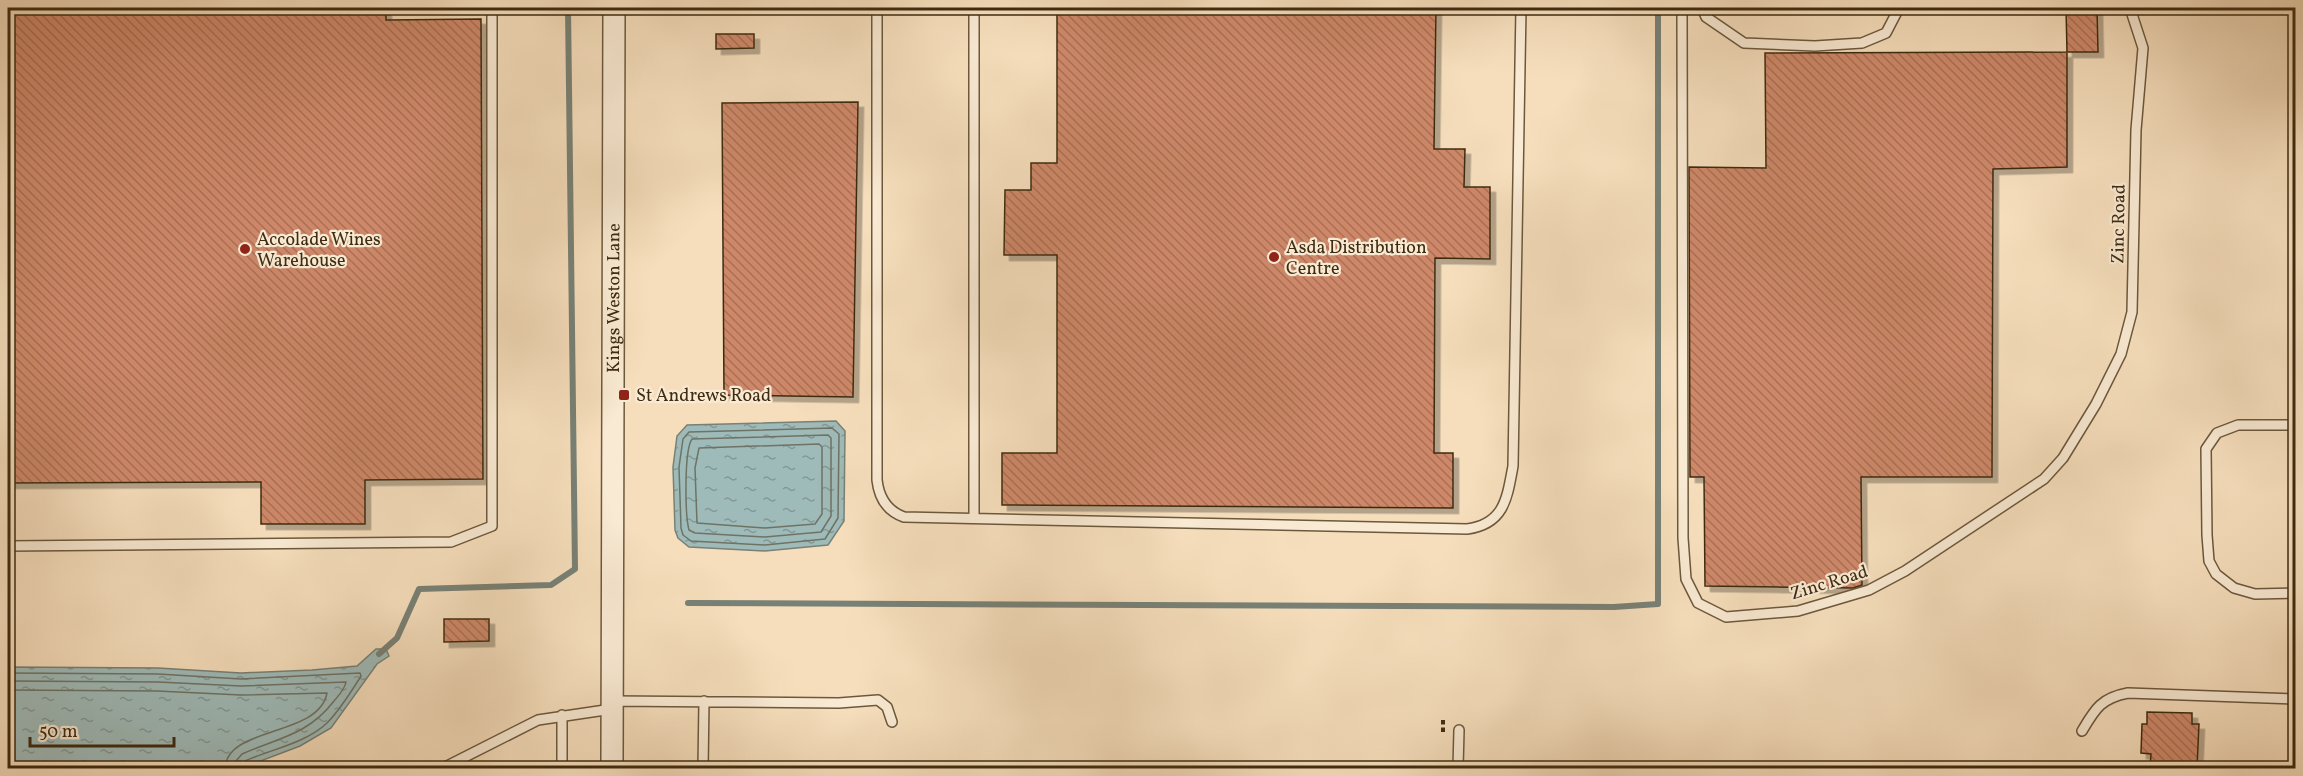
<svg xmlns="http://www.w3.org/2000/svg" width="2303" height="776" font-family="Vollkorn,serif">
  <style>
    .water { fill: url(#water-ripples); stroke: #788176; stroke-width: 1.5 }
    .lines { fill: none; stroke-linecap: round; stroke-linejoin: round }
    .shore { stroke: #6e7365; stroke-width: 1.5 }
    .stream { stroke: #788176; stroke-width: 6 }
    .building { fill: url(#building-back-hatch); stroke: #3e2b11; stroke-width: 1.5; filter: url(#shadow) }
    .service-casing { stroke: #6c583c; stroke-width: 12 }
    .tertiary-casing { stroke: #6c583c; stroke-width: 24 }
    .path { stroke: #3e2b11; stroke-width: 4; stroke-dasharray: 4.5 3; stroke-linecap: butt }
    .service { stroke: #f9ead3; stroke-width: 9 }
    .tertiary { stroke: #f9ead3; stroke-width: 21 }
    .poi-dot { fill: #8f2418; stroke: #f9ead3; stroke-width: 2 }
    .labels { text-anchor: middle; stroke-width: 4.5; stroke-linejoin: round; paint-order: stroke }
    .street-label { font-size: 18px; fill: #3e2b11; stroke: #f9ead3 }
    .poi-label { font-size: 18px; fill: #3e2b11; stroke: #f9ead3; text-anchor: start }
  </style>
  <defs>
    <pattern id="water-ripples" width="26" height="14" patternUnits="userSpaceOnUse" patternTransform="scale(1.5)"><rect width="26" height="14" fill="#9fbbb9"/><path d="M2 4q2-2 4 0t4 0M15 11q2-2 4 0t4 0" fill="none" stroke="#839895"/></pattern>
    <pattern id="building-back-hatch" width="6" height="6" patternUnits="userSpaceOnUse" patternTransform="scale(1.5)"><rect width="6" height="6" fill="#ce8869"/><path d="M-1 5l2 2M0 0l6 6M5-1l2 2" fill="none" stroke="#a96f55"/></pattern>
    <filter id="shadow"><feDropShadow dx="5.5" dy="5.5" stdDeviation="0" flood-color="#0004"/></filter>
  </defs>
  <rect width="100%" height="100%" fill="#f6debc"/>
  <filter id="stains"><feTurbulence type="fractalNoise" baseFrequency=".00333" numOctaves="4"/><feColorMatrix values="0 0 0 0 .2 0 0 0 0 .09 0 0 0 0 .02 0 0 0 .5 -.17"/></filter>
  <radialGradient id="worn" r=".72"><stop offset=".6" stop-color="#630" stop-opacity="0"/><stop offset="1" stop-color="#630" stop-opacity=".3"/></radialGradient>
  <path class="water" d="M836 421 845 431 844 521 828 545 765 551 689 547 678 538 675 530 673 467 677 436 687 425Z
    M376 649H386L389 656 377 664 331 728 300 746 242 768H8V667L158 668 241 673 312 670 357 666Z"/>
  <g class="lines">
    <path class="shore" d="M832 428 839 434 838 518 825 539 765 545 691 541 683 535 681 528 679 467 683 439 689 432Z
      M828 435 831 438V516L821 532 765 537 695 533 689 530C685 515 684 450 692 439Z
      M819 444 822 447V514L815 524 765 528 697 523 695 468 699 448Z
      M8 673 158 674 241 679 360 673 361 676C351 692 340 710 327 723 306 743 272 749 245 761L242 768
      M8 681 158 682 241 686 346 682C345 689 339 695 334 701 308 735 278 738 242 754L236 761 234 768
      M8 690 157 691 241 695 327 693C319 737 227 726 225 768"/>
    <path class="stream" d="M688 603 1614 607 1658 604V8
      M379 654 397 638 419 589 551 585 575 569 568 8"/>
  </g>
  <path class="building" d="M8 8H386V20L481 19 483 479 365 480V524H261V482L8 483Z
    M1057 8H1436L1434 149H1465L1464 187H1490V259L1435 258 1434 453H1453V508L1002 505V453H1057V255H1004L1005 190H1031V163H1057Z
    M2066 8H2097L2098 52H2067V167L1993 169 1992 477H1861L1862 585 1853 588 1705 586 1704 477H1690L1689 167 1766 168 1765 53 2067 52Z
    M716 34H754V48L716 49Z
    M858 102 853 397 724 395 722 103Z
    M444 619H489V641L444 642Z
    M2147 712 2192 713V724H2199L2197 768H2150L2151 754 2141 753 2142 724H2147Z"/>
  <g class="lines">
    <defs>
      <path id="service" d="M877 8V480C879 498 887 511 904 517L1467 529C1504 524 1507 499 1513 466L1521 8
        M1682 8 1683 538 1686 579 1698 603 1726 617 1798 611 1869 590 1905 571 2044 479 2063 458 2096 404 2121 354 2132 312 2136 130 2143 48 2130 8
        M1702 8 1706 17 1744 43 1815 46 1862 43 1886 33 1899 8
        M2296 425H2238L2217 433 2206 449 2207 535 2209 561 2216 574 2234 588 2255 594 2296 593
        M974 518V8
        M8 546 451 542 492 526V8
        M612 701 839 703 878 700 887 707 892 722
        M2082 731C2095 709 2101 698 2128 693L2296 699
        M443 768 538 720 612 709
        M562 768V715
        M703 768 704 701
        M1458 768 1459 730"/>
      <g id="tertiary">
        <path id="s1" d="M612 768 614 8"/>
      </g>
    </defs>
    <use href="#service" class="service-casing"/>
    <use href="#tertiary" class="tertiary-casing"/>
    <path class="path" d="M1443 720V732"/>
    <use href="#service" class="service"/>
    <use href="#tertiary" class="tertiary"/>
  </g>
  <g class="poi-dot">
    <circle cx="245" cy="249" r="6"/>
    <circle cx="1274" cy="257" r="6"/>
    <rect x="618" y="389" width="12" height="12" rx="3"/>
  </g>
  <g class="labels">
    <g class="street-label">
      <text transform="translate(2118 224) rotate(-89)" y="6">Zinc Road</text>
      <text dy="6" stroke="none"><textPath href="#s1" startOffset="470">Kings Weston Lane</textPath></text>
      <text transform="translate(1829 582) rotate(-17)" y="6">Zinc Road</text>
    </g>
    <g class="poi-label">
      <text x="257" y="245">Accolade Wines<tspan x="257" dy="21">Warehouse</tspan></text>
      <text x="1286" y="253">Asda Distribution<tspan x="1286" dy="21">Centre</tspan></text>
      <text x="636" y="401">St Andrews Road</text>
    </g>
  </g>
  <rect width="2303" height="776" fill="none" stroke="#f6debc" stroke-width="30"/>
  <rect x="9" y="9" width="2285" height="758" fill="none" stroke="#3e2b11" stroke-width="3"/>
  <rect x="15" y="15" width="2273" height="746" fill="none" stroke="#3e2b11" stroke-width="1.5"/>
  <path d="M30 737v9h144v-9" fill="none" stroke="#3e2b11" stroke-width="3"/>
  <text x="39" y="737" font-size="18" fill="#3e2b11" stroke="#f9ead3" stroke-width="4.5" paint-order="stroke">50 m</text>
  <rect width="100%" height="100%" filter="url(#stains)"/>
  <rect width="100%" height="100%" fill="url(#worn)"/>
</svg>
